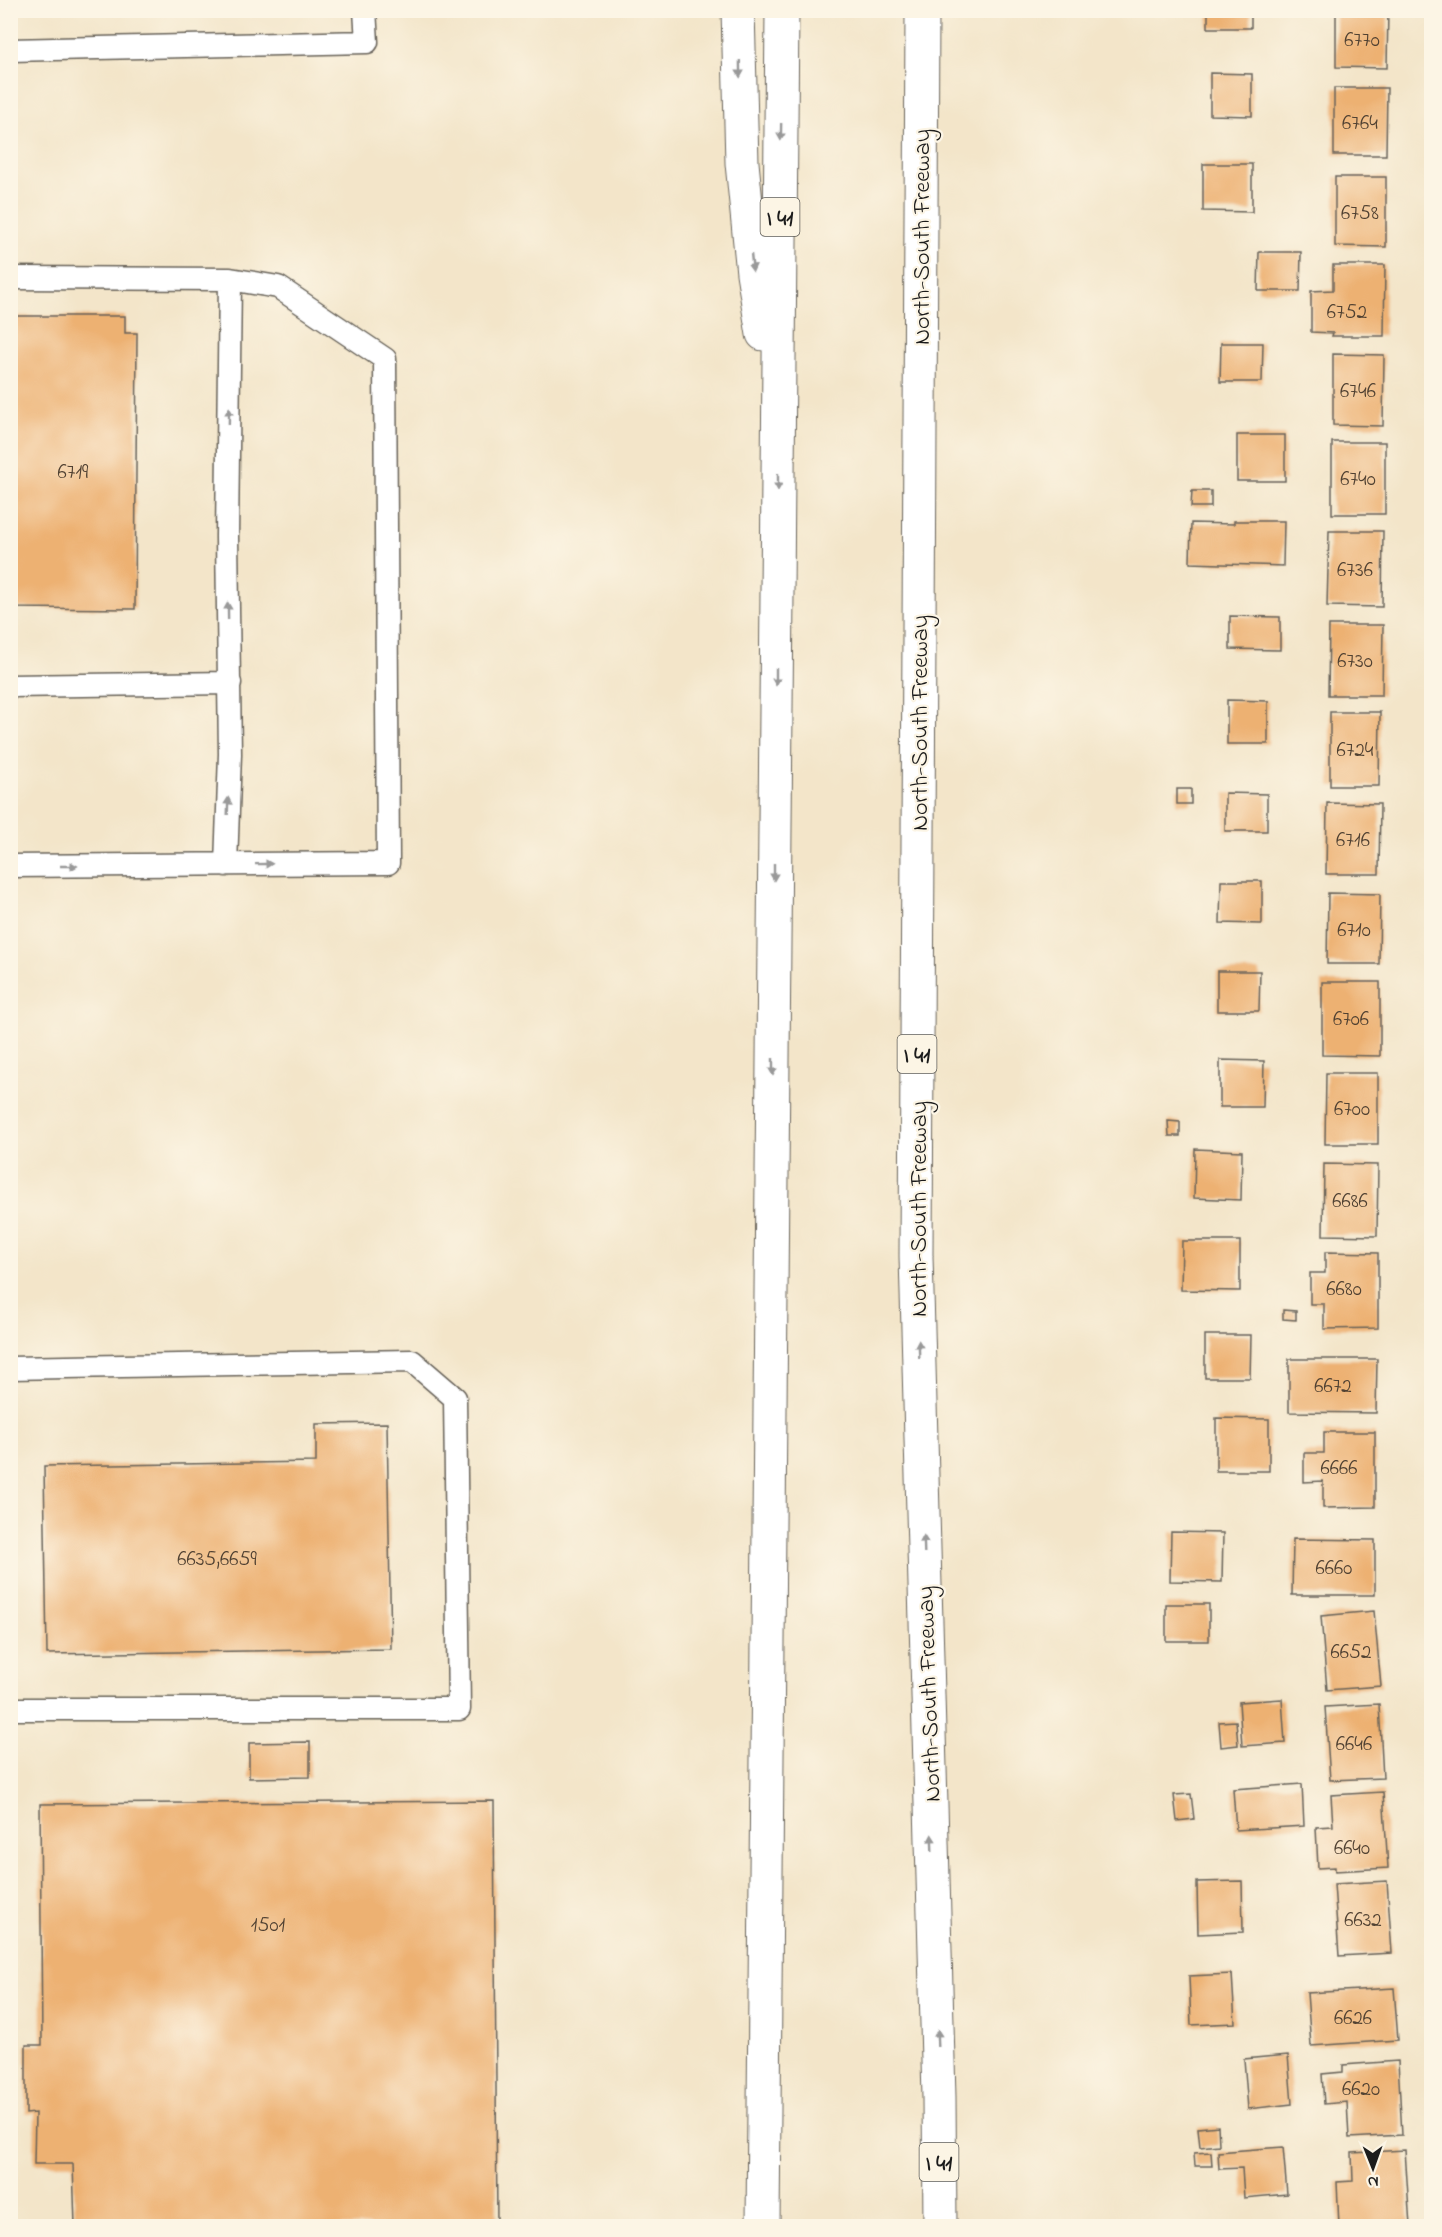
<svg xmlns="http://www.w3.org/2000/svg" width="1442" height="2237" font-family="'Indie Flower',sans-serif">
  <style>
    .building { fill: #edb172 }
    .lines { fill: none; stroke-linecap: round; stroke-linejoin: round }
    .lane-casing { stroke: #676259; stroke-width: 25 }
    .highway-casing { stroke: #676259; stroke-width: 35 }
    .lane { stroke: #fff; stroke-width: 22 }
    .highway { stroke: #fff; stroke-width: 33 }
    .oneway { fill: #999 }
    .labels { text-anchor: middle; stroke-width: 4.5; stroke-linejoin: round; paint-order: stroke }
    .number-label { font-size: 21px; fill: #504132 }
    .shield { fill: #fcf5e5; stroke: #5f5d58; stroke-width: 1.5 }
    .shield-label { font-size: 22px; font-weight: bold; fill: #1c1c1c }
    .street-label { font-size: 24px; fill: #1c1c1c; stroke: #fcf5e5 }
  </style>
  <rect width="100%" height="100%" fill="#fcf5e5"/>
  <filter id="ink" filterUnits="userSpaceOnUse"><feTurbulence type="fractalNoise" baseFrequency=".0167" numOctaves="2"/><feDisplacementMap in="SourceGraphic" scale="12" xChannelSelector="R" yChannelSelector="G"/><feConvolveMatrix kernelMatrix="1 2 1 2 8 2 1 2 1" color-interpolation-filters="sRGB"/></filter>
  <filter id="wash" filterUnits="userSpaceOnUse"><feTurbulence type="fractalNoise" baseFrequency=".008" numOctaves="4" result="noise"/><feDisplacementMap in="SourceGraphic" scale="24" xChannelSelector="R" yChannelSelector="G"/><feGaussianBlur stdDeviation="1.35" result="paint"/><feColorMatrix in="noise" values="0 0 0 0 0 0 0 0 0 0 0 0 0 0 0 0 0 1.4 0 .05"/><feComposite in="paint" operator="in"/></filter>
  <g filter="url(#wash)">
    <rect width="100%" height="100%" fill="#f3e5c9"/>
    <g id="blocks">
      <path class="building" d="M1208 10H1251V28H1208Z
        M1336 10H1388L1387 68 1336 67Z
        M1210 73 1252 74V116L1210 115Z
        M1334 88H1387L1386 155H1334Z
        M1203 164H1252V212L1203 211Z
        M1335 177H1386V247L1335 246Z
        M1259 252H1301L1300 291H1258Z
        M1333 265H1385L1384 336H1332L1333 333 1311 332V291L1333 290Z
        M10 316H125V333H137L135 609 10 608Z
        M1221 343H1263L1262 382H1220Z
        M1333 354 1384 355 1383 426 1333 425Z
        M1237 435H1285V481H1237Z
        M1332 442H1385V514H1332Z
        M1192 491H1211V507H1191Z
        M1234 521H1284L1283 566 1190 563 1191 523 1234 524Z
        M1329 531H1383L1382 607 1327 606Z
        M1230 616 1280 617V650L1230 649Z
        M1329 625H1383L1382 695H1328Z
        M1227 700 1268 701V744H1227Z
        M1330 712H1380L1379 786H1330Z
        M1177 789H1191V804H1177Z
        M1225 793 1267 794V831H1225Z
        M1327 803 1380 804 1379 874H1326Z
        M1221 881H1262V924L1220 923Z
        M1328 893 1380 894 1379 964H1327Z
        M1217 971H1260L1259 1011H1217Z
        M1322 982H1380V1056L1322 1055Z
        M1220 1060 1264 1061 1263 1107H1220Z
        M1326 1073H1378V1144H1325Z
        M1168 1121 1180 1122V1136H1169Z
        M1195 1149 1242 1151 1241 1200 1194 1198Z
        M1324 1164 1378 1165 1377 1236 1323 1235Z
        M1182 1241H1240V1291L1181 1290Z
        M1325 1252 1378 1253V1328L1324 1329V1304H1310V1273H1325Z
        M1283 1310 1296 1311V1320L1283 1319Z
        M1205 1335H1251L1250 1378H1205Z
        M1289 1359H1377L1376 1413 1289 1412Z
        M1216 1418 1269 1419V1471H1216Z
        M387 1423 391 1649 47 1654 44 1466 316 1462V1424Z
        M1324 1432H1375V1507L1323 1508V1481L1304 1482V1453H1324Z
        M1171 1532 1223 1533 1222 1582 1170 1581Z
        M1293 1539 1375 1540V1595H1292Z
        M1166 1604H1209V1641H1166Z
        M1374 1611 1381 1686 1327 1690 1321 1616Z
        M1282 1699 1285 1743 1242 1746 1239 1702Z
        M1379 1704 1383 1778 1330 1780 1325 1707Z
        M1236 1721 1238 1745 1221 1747 1219 1722Z
        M310 1742V1777L249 1778V1743Z
        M1302 1784 1304 1826 1236 1830 1233 1789Z
        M1383 1792 1388 1868 1335 1871V1867L1318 1868 1316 1827 1333 1826 1331 1795Z
        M1191 1794 1194 1819 1177 1821 1174 1795Z
        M494 1801 497 2226H75L73 2164H34L35 2113 26 2114V2045H42L40 1804Z
        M1242 1881 1243 1932 1198 1934 1197 1882Z
        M1387 1881 1392 1953 1339 1956 1334 1884Z
        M1232 1974 1235 2023 1191 2025 1189 1976Z
        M1394 1988 1398 2040 1311 2046 1307 1993Z
        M1288 2055 1292 2104 1248 2109 1244 2059Z
        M1398 2061 1402 2135 1349 2138 1347 2102 1324 2104 1322 2074 1343 2072V2065Z
        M1218 2126 1219 2145 1200 2147 1198 2128Z
        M1283 2147 1287 2194 1244 2198 1242 2168 1219 2169 1218 2152Z
        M1405 2150 1410 2226H1339L1337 2182 1353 2181 1352 2153Z
        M1211 2152 1212 2166H1195L1194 2153Z"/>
    </g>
  </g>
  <g filter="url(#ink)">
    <use href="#blocks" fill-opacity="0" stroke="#676259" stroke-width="1.5"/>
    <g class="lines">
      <defs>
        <path id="lane" d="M10 50 367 42 365 10
          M10 278 230 279 278 287 385 359 388 863 10 866
          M10 686 230 683
          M226 865 230 754 227 537 230 279
          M10 1368 412 1361 455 1398 459 1709H10"/>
        <path id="highway" d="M738 10 742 163 753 273 763 334
          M922 10 916 1256 939 2097 940 2226
          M763 2226 782 10"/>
      </defs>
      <use href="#lane" class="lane-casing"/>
      <use href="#highway" class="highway-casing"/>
      <use href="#lane" class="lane"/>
      <use href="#highway" class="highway"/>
    </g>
    <defs><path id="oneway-solid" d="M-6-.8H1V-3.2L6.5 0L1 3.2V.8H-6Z" transform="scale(1.5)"/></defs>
    <g class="oneway">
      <use href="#oneway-solid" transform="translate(740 69) rotate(89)"/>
      <use href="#oneway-solid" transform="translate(781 132) rotate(91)"/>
      <use href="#oneway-solid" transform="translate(752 263) rotate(84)"/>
      <use href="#oneway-solid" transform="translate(229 416) rotate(-89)"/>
      <use href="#oneway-solid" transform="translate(778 482) rotate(90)"/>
      <use href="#oneway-solid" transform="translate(228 611) rotate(-91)"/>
      <use href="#oneway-solid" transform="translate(776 677) rotate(90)"/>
      <use href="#oneway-solid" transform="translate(228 806) rotate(-88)"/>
      <use href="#oneway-solid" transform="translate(264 864) rotate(-1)"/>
      <use href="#oneway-solid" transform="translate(69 866)"/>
      <use href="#oneway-solid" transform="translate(774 872) rotate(90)"/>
      <use href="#oneway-solid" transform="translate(773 1067) rotate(90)"/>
      <use href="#oneway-solid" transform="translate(919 1349) rotate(-92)"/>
      <use href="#oneway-solid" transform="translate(924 1544) rotate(-92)"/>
      <use href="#oneway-solid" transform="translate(932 1843) rotate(-92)"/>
      <use href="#oneway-solid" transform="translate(938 2038) rotate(-92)"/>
    </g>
  </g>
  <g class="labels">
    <g class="number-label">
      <text x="1362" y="46">6770</text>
      <text x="1360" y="129">6764</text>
      <text x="1360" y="219">6758</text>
      <text x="1347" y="318">6752</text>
      <text x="1358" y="397">6746</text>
      <text x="73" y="478">6719</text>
      <text x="1358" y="485">6740</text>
      <text x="1355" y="576">6736</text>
      <text x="1355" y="667">6730</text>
      <text x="1355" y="756">6724</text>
      <text x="1353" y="846">6716</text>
      <text x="1354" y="936">6710</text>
      <text x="1351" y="1025">6706</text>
      <text x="1352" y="1115">6700</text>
      <text x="1350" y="1207">6686</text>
      <text x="1344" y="1295">6680</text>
      <text x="1333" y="1392">6672</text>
      <text x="1339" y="1474">6666</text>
      <text x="217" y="1565">6635,6659</text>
      <text x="1334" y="1574">6660</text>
      <text x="1351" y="1658">6652</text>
      <text x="1354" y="1750">6646</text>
      <text x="1352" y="1854">6640</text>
      <text x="1363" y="1926">6632</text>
      <text x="268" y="1931">1501</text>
      <text x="1353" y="2024">6626</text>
      <text x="1361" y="2095">6620</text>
    </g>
    <g class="shield">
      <rect x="760.5" y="198" width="39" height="38" rx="4.5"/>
      <rect x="897.5" y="1035" width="39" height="38" rx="4.5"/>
      <rect x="919.5" y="2143" width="39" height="38" rx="4.5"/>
    </g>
    <g class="shield-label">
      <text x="780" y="225">I 41</text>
      <text x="917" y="1062">I 41</text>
      <text x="939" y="2170">I 41</text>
    </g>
    <g class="street-label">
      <text transform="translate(921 237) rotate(-90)" y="8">North-South Freeway</text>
      <text transform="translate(919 723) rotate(-90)" y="8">North-South Freeway</text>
      <text transform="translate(918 1209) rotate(-90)" y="8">North-South Freeway</text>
      <text transform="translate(928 1694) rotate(-92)" y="8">North-South Freeway</text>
    </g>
  </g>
  <rect width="1442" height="2237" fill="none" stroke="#fcf5e5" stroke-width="36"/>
  <g transform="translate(1373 2168) rotate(179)" stroke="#fcf5e5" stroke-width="4.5" paint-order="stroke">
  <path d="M0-4.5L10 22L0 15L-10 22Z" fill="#1c1c1c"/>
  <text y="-9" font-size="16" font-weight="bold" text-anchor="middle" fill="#1c1c1c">N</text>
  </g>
</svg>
